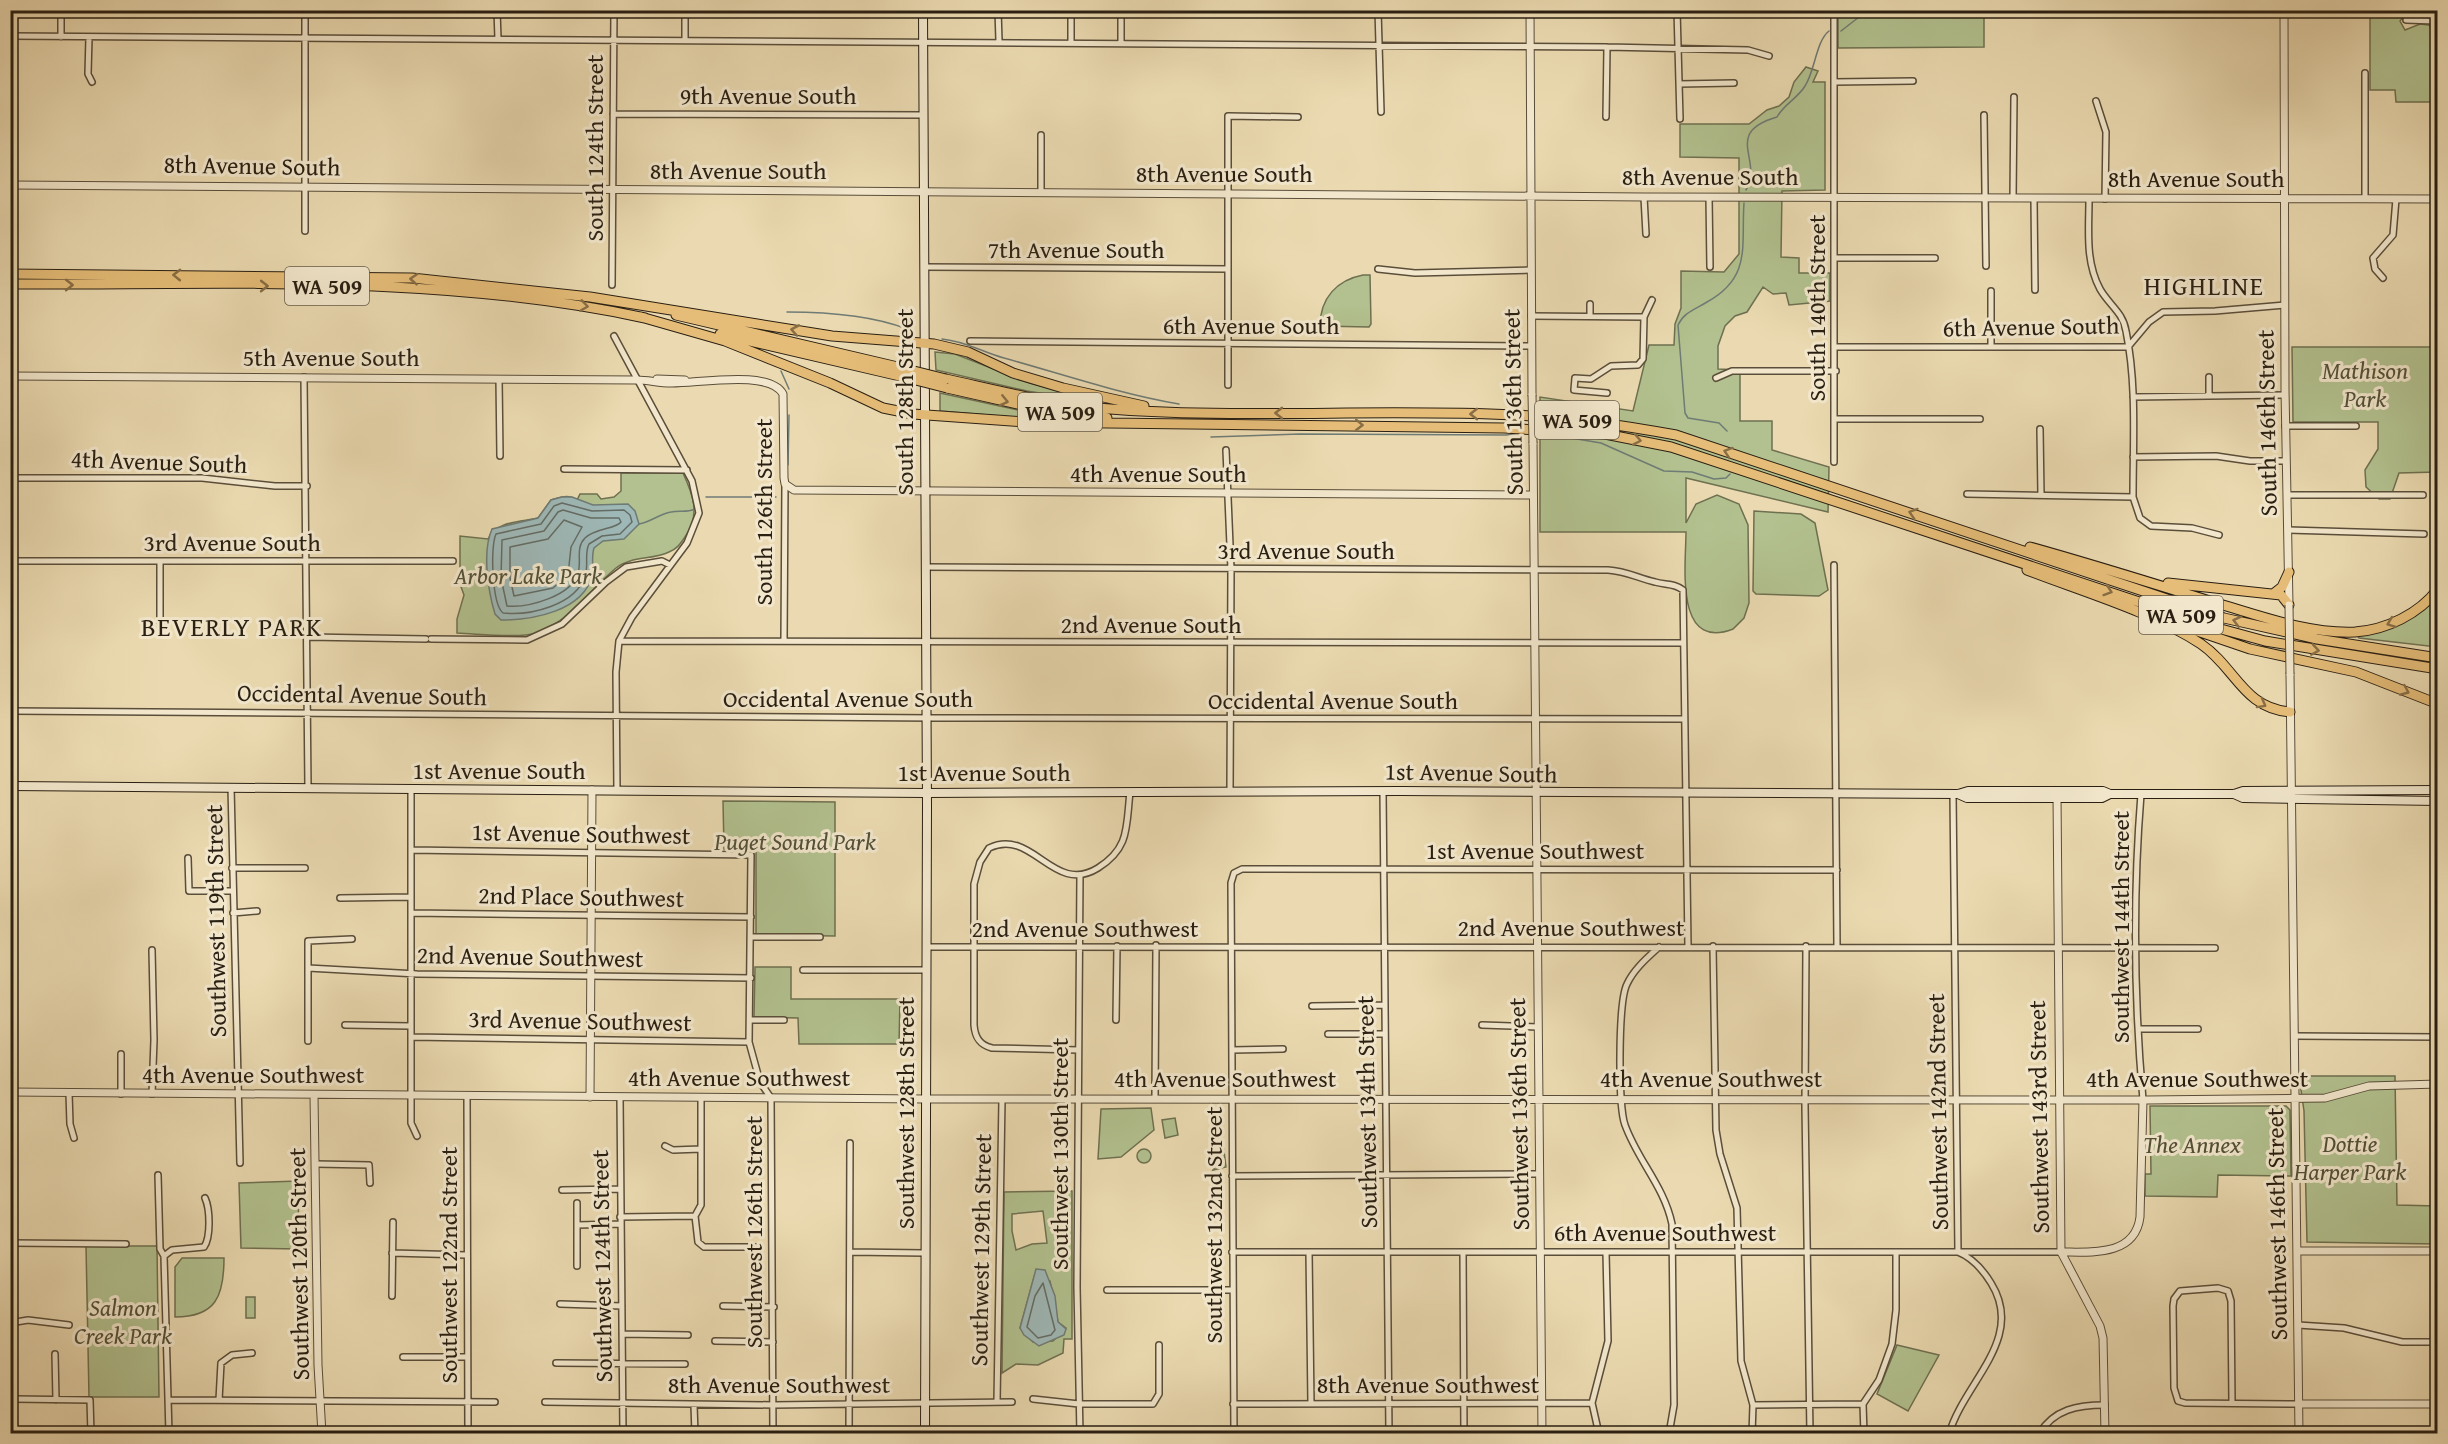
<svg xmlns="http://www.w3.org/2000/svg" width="2448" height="1444" font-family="'Gentium Book Plus',serif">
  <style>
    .green { fill: #b2c18f; stroke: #6e7050; stroke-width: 1.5; fill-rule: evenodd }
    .water { fill: #9eb8b7; stroke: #6f7b75; stroke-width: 1.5 }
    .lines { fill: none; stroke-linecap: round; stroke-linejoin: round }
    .shore { stroke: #646c64; stroke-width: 1.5 }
    .stream { stroke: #6f7b75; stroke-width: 1.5 }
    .minor-casing { stroke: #5a4e3a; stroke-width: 8 }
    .tertiary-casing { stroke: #5a4e3a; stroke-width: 9 }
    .secondary-casing { stroke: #291f12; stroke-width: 10 }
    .motorway-casing { stroke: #291f12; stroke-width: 11 }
    .minor { stroke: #f2e7cc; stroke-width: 5 }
    .tertiary { stroke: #f2e7cc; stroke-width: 7 }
    .secondary { stroke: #f2e7cc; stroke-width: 8 }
    .motorway { stroke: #e6bd78; stroke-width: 9 }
    .tertiary-bridge-casing { stroke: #5a4e3a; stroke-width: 9; stroke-linecap: butt }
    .motorway-bridge-casing { stroke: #291f12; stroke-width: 11; stroke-linecap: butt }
    .tertiary-bridge { stroke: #f2e7cc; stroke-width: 7 }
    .motorway-bridge { stroke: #e6bd78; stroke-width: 9 }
    .oneway { stroke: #886e45 }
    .labels { text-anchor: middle; stroke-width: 6; stroke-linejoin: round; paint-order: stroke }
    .shield { fill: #f2e7cc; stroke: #655b4a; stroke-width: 1.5 }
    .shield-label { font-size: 22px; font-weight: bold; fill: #291f12 }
    .street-label { font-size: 24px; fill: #291f12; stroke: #f2e7cc }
    .park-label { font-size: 24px; font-style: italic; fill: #525038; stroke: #f2e7cc }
    .neighbourhood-label { font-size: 26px; letter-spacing: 1.5px; fill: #291f12; stroke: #f2e7cc }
  </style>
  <rect width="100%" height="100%" fill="#ebdab1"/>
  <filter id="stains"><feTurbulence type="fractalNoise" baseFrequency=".00333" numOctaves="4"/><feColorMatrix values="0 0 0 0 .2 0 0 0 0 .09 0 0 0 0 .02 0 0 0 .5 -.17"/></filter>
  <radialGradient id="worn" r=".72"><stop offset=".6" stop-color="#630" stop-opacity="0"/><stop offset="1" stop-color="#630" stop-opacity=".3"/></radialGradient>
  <path class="green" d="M1857 10 1984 11V47L1838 48V13Z
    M2370 11H2437V14H2430L2428 18 2406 13 2400 21 2405 30 2420 24 2429 25 2432 29 2431 102H2396L2395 90H2370Z
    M1806 67 1818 71 1813 82H1825V190L1782 191 1781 257 1799 258V273H1830V301L1789 305 1786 293 1773 294 1763 287 1747 312 1735 316 1725 326 1718 346V369L1740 370V421H1772V450L1829 467 1828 512 1686 478V523L1696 504 1717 495 1739 504 1748 525 1749 603 1744 618 1733 629C1674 652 1686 564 1686 532H1540V397L1633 411 1649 345H1674L1675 324 1681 308V271L1724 272 1739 254V158L1680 157V124H1749L1767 110 1779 106 1789 97 1794 82Z
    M1363 275H1370L1371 324 1369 327 1320 326C1320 298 1337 280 1363 275Z
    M2292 347H2437V472L2399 473 2390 499H2379L2366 487 2365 470 2378 449V422H2293Z
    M935 352 955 354 1030 383 1103 403 1027 391 936 370Z
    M940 393 1060 419 1058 421 940 411Z
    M621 473H683C693 495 701 514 685 537 680 544 677 549 669 552 652 560 631 556 616 568 591 588 561 633 526 635 503 637 479 634 457 633V619L464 595 460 584V536L488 539C496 521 520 522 538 518L551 500C560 497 569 494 577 500L580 494H597L601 499 614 497 621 491Z
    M1754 511 1801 514 1815 523 1828 590 1819 596 1756 594 1753 591Z
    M2437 597V647L2359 638 2356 634 2426 607Z
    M723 801 835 802V936L756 935V849H724Z
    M755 967H791V999H900L899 1044H799L798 1018 754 1017Z
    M2299 1076H2395L2397 1205 2437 1206V1244L2307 1242 2304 1111Z
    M2150 1106H2286L2290 1110 2291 1176 2218 1175 2217 1197 2145 1196V1174H2151Z
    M1151 1108 1154 1130 1121 1157 1098 1159 1101 1109Z
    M1175 1118 1178 1135 1165 1138 1162 1120Z
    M1223 1143 1226 1167 1213 1170 1221 1158Z
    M1137 1156a7 7 0 1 1 14 0a7 7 0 1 1-14 0Z
    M298 1181 299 1249 241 1248 239 1183Z
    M1072 1191V1339H1064L1063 1353 1038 1365 1016 1364 1002 1373 1004 1192ZM1043 1211 1047 1243 1032 1244 1016 1250 1012 1231V1214ZM1035 1274 1050 1281 1058 1322 1066 1328 1053 1341 1033 1342 1020 1328Z
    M86 1246H157L159 1397H89Z
    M182 1258H224C224 1296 216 1317 175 1317V1267Z
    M246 1297H255V1318H246Z
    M1897 1345 1939 1355 1908 1411 1877 1394Z"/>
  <path class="water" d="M562 497H572L593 505 628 504 635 511 639 524 624 539 603 541 594 548C591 557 594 566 592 576 583 611 533 620 501 620L495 614C488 591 482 551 492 529L538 518 551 500Z
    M1036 1269 1045 1270 1055 1296 1058 1322 1066 1329 1064 1335 1039 1346 1024 1335 1020 1328Z"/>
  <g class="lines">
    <path class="shore" d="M562 503 592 511 624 510 630 515 632 522 620 534 602 536 589 544C584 554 589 565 585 576 576 605 530 616 503 613 492 604 490 547 496 534L541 524 554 506Z
      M563 510 591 518H619L621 522C616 529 595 528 585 538 575 548 582 561 578 573 572 596 528 608 507 606L501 578 502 540 544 531 558 512Z
      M564 520 582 527 571 547 568 575 553 588 514 596 510 578V547L548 539Z
      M1043 1283 1055 1330 1051 1335 1038 1338 1027 1327 1035 1296Z"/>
    <path class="stream" d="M1841 31 1868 10
      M1746 190C1764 160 1722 133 1777 117 1784 104 1798 98 1805 86 1815 71 1816 41 1829 31
      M787 312C826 312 871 315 907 329
      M942 339C965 341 982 352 1004 358 1062 374 1120 394 1179 404
      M781 371 789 389
      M1727 431 1719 423 1688 418 1685 413 1678 325C1684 312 1696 309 1707 302 1752 277 1741 246 1744 203
      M1553 435 1601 443 1664 471 1692 472 1714 479 1726 478 1730 474
      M1211 437 1300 434 1506 435 1518 433
      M788 465 789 415
      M706 497H776
      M639 524C651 522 659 514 671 512 680 510 686 513 695 509"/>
    <defs>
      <path id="minor" d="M497 10 498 39
        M998 10 999 41
        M1121 10V42
        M1378 10 1381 112
        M1677 10 1680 119
        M1834 10V462
        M2406 20 2435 21
        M10 36 1607 47 1748 50 1769 56
        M61 37V10
        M89 37 88 74 92 82
        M685 40V10
        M1071 42V10
        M1834 82 1913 81
        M1679 84 1734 83
        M2096 101 2106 132 2105 199
        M613 114 923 115
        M1984 115 1986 266
        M1606 117 1607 47
        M1041 135V193
        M1644 197 1646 234
        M1709 197 1710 267
        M2013 198 2014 97
        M2034 199 2035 290
        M2089 199C2089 230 2085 261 2100 289 2109 305 2123 312 2126 331 2137 385 2133 442 2133 497L2140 518 2151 526 2192 528 2219 535
        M2365 199V73
        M2434 199 2435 13
        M305 231V10
        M1835 258H1935
        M924 267 1228 269
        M1378 269 1415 273 1531 270
        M2383 278 2375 269 2373 258 2393 235 2396 199
        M612 285 614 10
        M1531 316 1644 317
        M1590 316V304
        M614 336 692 481 699 513 687 543 632 617 619 641 616 672 617 791
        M970 341 1532 346
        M1836 347H2128L2149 322 2163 312 2215 311 2285 305
        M1991 347V291
        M304 377 308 788
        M2209 377V396
        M1716 378 1732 371H1836
        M499 379 500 456
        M1228 385V116L1298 117
        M1607 393 1574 390 1575 378 1591 379 1611 366 1638 365 1643 359 1644 317 1652 300
        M2133 397 2285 395
        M1836 419H1980
        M2285 426H2356
        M2040 429 2041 495
        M1226 450 1231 569 1230 792
        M2133 457 2216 456 2250 461H2286
        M564 469 687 470
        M10 478H202L275 486H307
        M1967 494 2133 497
        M2287 495H2423
        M2288 530 2424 534
        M10 561H453
        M160 562V621
        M1834 565 1837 946
        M925 567 1608 570C1626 571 1638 578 1655 582 1665 585 1675 583 1683 590L1688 946
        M308 637 426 639
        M431 639 527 640 562 624 606 582 626 567 662 561 670 565
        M619 641 1683 643
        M784 641 785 484
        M10 711 934 718 1684 719
        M231 787 240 1163
        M411 790V1123L417 1136
        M1383 791 1389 1434
        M2141 794C2133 894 2134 999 2143 1100
        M411 850 751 855 749 1042 760 1082 771 1098 773 1434
        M188 858 189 891H233
        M232 868H305
        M340 898 411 897
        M233 913 257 911
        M411 913 751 917
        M751 937H820
        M1713 946 1716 1130 1720 1154 1737 1208 1741 1361 1753 1405 1752 1434
        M1806 946 1805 1106 1810 1434
        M926 947 2215 948
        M1659 947C1647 958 1634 969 1627 984 1618 1002 1618 1107 1625 1125 1638 1161 1664 1186 1672 1224L1674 1405 1669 1434
        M152 950 154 1040 152 1094
        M308 968 417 974 751 978
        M803 970H926
        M1312 1006 1383 1005
        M750 1020H784
        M1116 1020 1117 946
        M345 1025 410 1026
        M1482 1025 1538 1027
        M2140 1029H2198
        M1328 1034H1384
        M2294 1036 2436 1037
        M411 1037 749 1042
        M308 1041V941L352 939
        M1078 1050 992 1048C980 1045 975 1038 974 1025V884L980 862 989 848C1033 827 1053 896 1098 868 1130 848 1126 827 1130 792
        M1232 1050 1283 1049
        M121 1054V1094
        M69 1093 70 1124 74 1138
        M467 1096 468 1434
        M620 1097 623 1434
        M1155 1099 1156 945
        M665 1146 673 1150 701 1149
        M316 1164 369 1165 370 1183
        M158 1175 160 1249 164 1256 169 1434
        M1232 1176 1539 1174
        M562 1190 620 1189
        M695 1216 701 1205V1098
        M695 1216 698 1242 704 1247H760
        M620 1217 695 1216
        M577 1225 621 1224
        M10 1243 126 1244
        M851 1252 924 1253
        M1232 1252H2061
        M1309 1252 1311 1404
        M1463 1252 1464 1434
        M392 1253 466 1255
        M164 1256 172 1250 204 1247C211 1237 210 1209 205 1198
        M577 1266V1203
        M1107 1290H1232
        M392 1296 393 1222
        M560 1304 622 1306
        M723 1306 774 1307
        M10 1323 28 1320 69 1325
        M2298 1325 2344 1328 2402 1342H2438
        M622 1334 688 1335
        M715 1341 773 1342
        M55 1354 56 1400
        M403 1357H467
        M556 1363 685 1364
        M14 1399 90 1400 91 1434
        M1033 1399 1079 1404H1153L1159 1394V1345
        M169 1400 495 1402
        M219 1400 221 1363 232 1355 252 1353
        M545 1402 773 1405 1012 1402
        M997 1402 1002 1099
        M1592 1403 1608 1341 1606 1252
        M2232 1403 2231 1301 2228 1291 2218 1288 2180 1291 2174 1299 2173 1306 2174 1388 2178 1401 2185 1403 2291 1404H2299
        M1233 1404 1592 1403 1599 1434
        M694 1405 695 1434
        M1753 1405 1863 1404
        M849 1434 850 1143
        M1080 1434 1077 1287 1080 875
        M1234 1434 1231 883 1234 873 1242 869 1837 870
        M1864 1434 1863 1404 1879 1380 1892 1344 1896 1310V1252
        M1949 1434C1964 1382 2026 1339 1991 1283 1983 1270 1973 1258 1958 1252L1953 794
        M2039 1434C2054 1409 2078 1405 2105 1405"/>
      <path id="tertiary" d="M1530 10 1532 395
        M2284 10 2285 390 2289 605
        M10 185 1644 197 2438 199
        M10 376 637 380C648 380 659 383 670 383 695 384 770 369 783 394L784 478 785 484 794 490 1533 495
        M657 379 685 380
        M1533 443 1542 1434
        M2290 674 2299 1434
        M2057 795 2061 1252 2100 1326 2103 1338 2105 1434
        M10 1092 925 1099 2147 1100 2325 1098 2369 1086 2438 1084
        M314 1095 318 1365 322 1434
        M590 1097 592 790
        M2298 1251H2438
        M2061 1252C2090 1252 2135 1257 2140 1217L2143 1100
        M10 1336 14 1434
        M2299 1404H2438"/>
      <path id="secondary" d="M923 10 927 806 925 1434
        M10 786 926 793 1400 791 1958 794 1968 791H2103L2110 794H2234L2243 791 2438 790
        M1958 794 1967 798H2102L2110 794
        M2234 794 2243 798 2438 801"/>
      <path id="motorway" d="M10 274 412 278 590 297 832 336 934 344 968 352 1013 373 1063 388 1144 406
        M10 284C221 285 437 273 645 318
        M676 315 902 368
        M641 317 725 341 830 383 883 408 913 414 1026 422 1504 428 1605 434 1671 447 2221 629 2265 641 2438 669
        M720 334 900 376
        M946 379C996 390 1046 403 1097 408 1236 420 1375 408 1514 415 1568 417 1622 425 1676 435L2224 618 2317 639 2438 658
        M947 388 1040 409 1107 418
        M2030 547C2091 564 2152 583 2213 602 2258 615 2307 634 2355 632 2386 630 2419 614 2438 589
        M2027 570C2081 591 2153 612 2201 644 2236 668 2243 708 2290 712
        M2168 583 2281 595 2289 605
        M2273 594 2282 587 2289 572
        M2168 621 2250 649 2356 672 2438 704"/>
    </defs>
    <use href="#minor" class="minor-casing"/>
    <use href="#tertiary" class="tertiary-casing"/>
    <use href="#secondary" class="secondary-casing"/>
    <use href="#motorway" class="motorway-casing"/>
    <use href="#minor" class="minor"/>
    <use href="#tertiary" class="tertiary"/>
    <use href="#secondary" class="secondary"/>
    <use href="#motorway" class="motorway"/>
    <defs>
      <path id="tertiary-bridge" d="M1532 395 1533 443
        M2289 605 2290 674"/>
      <path id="motorway-bridge" d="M902 368 946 379
        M900 376 947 388"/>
    </defs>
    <use href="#tertiary-bridge" class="tertiary-bridge-casing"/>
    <use href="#motorway-bridge" class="motorway-bridge-casing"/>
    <use href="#tertiary-bridge" class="tertiary-bridge"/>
    <use href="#motorway-bridge" class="motorway-bridge"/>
  </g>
  <defs><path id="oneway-chevron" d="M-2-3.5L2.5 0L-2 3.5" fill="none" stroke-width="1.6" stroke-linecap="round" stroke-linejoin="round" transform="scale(1.5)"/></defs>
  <g class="oneway">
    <use href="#oneway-chevron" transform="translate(177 275) rotate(-179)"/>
    <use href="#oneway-chevron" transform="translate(414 279) rotate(-176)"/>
    <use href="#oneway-chevron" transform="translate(69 285)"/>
    <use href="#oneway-chevron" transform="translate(264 286)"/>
    <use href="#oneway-chevron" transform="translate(584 306) rotate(8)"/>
    <use href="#oneway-chevron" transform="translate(795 330) rotate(-170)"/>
    <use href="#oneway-chevron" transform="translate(1004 401) rotate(13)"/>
    <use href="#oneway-chevron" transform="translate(1279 413) rotate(-180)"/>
    <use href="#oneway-chevron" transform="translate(1474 414) rotate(-180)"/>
    <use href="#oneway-chevron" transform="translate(1359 425) rotate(1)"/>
    <use href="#oneway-chevron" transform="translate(1637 440) rotate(11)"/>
    <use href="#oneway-chevron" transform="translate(1728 452) rotate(-162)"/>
    <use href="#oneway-chevron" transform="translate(1913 513) rotate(-162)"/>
    <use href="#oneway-chevron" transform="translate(2108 591) rotate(18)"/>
    <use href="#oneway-chevron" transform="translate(2237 621) rotate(-166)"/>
    <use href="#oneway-chevron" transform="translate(2391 623) rotate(159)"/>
    <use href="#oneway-chevron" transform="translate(2315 650) rotate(9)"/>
    <use href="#oneway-chevron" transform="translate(2405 691) rotate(23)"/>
    <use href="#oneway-chevron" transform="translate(2262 704) rotate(29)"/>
  </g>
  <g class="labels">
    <g class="shield">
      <rect x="285" y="267" width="84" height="38" rx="4.5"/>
      <rect x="1018" y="393" width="84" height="38" rx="4.5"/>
      <rect x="1535" y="401" width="84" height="38" rx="4.5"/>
      <rect x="2139" y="596" width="84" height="38" rx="4.5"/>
    </g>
    <g class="shield-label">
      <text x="327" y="294">WA 509</text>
      <text x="1060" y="420">WA 509</text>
      <text x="1577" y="428">WA 509</text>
      <text x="2181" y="623">WA 509</text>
    </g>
    <g class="street-label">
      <text x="768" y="104">9th Avenue South</text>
      <text transform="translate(595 148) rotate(-90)" y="8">South 124th Street</text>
      <text transform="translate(252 166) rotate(1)" y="8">8th Avenue South</text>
      <text x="738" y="179">8th Avenue South</text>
      <text x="1224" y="182">8th Avenue South</text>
      <text x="1710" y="185">8th Avenue South</text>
      <text x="2196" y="187">8th Avenue South</text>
      <text x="1076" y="258">7th Avenue South</text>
      <text transform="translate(1817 308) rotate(-90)" y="8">South 140th Street</text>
      <text x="1251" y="334">6th Avenue South</text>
      <text transform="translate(2031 327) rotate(-1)" y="8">6th Avenue South</text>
      <text x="331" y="366">5th Avenue South</text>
      <text transform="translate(905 402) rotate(-90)" y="8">South 128th Street</text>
      <text transform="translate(1513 402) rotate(-91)" y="8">South 136th Street</text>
      <text transform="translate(2267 423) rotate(-91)" y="8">South 146th Street</text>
      <text transform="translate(159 462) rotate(2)" y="8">4th Avenue South</text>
      <text x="1158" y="482">4th Avenue South</text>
      <text transform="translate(764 512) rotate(-90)" y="8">South 126th Street</text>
      <text x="232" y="551">3rd Avenue South</text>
      <text x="1306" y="559">3rd Avenue South</text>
      <text x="1151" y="633">2nd Avenue South</text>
      <text transform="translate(362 695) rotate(1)" y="8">Occidental Avenue South</text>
      <text x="848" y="707">Occidental Avenue South</text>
      <text x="1333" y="709">Occidental Avenue South</text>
      <text x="499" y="779">1st Avenue South</text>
      <text x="984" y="781">1st Avenue South</text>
      <text transform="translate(1471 773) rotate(1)" y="8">1st Avenue South</text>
      <text transform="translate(581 834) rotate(1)" y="8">1st Avenue Southwest</text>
      <text x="1535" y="859">1st Avenue Southwest</text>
      <text transform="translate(581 897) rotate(1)" y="8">2nd Place Southwest</text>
      <text transform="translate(216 921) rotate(-91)" y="8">Southwest 119th Street</text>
      <text transform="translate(2121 927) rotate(-90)" y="8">Southwest 144th Street</text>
      <text x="1571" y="936">2nd Avenue Southwest</text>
      <text x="1085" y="937">2nd Avenue Southwest</text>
      <text transform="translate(530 957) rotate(1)" y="8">2nd Avenue Southwest</text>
      <text transform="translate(580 1021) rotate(1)" y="8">3rd Avenue Southwest</text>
      <text x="253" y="1083">4th Avenue Southwest</text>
      <text x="739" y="1086">4th Avenue Southwest</text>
      <text x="1225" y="1087">4th Avenue Southwest</text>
      <text x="1711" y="1087">4th Avenue Southwest</text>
      <text x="2197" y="1087">4th Avenue Southwest</text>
      <text transform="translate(1367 1112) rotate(-91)" y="8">Southwest 134th Street</text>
      <text transform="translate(1938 1112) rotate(-91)" y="8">Southwest 142nd Street</text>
      <text transform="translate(906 1113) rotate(-90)" y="8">Southwest 128th Street</text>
      <text transform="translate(1519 1114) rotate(-91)" y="8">Southwest 136th Street</text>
      <text transform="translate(2039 1117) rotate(-91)" y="8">Southwest 143rd Street</text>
      <text transform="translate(1060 1154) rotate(-90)" y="8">Southwest 130th Street</text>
      <text transform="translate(2277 1224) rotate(-91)" y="8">Southwest 146th Street</text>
      <text transform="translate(1214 1225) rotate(-90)" y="8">Southwest 132nd Street</text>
      <text transform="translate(754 1232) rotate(-90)" y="8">Southwest 126th Street</text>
      <text x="1665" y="1241">6th Avenue Southwest</text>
      <text transform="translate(981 1250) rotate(-89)" y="8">Southwest 129th Street</text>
      <text transform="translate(299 1264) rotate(-91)" y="8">Southwest 120th Street</text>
      <text transform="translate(449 1265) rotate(-90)" y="8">Southwest 122nd Street</text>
      <text transform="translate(602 1266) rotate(-91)" y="8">Southwest 124th Street</text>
      <text x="779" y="1393">8th Avenue Southwest</text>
      <text x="1428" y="1393">8th Avenue Southwest</text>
    </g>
    <g class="park-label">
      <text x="2365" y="379">Mathison<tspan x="2365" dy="28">Park</tspan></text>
      <text x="528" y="584">Arbor Lake Park</text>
      <text x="795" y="850">Puget Sound Park</text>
      <text x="2350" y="1152">Dottie<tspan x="2350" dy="28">Harper Park</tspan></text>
      <text x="2192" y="1153">The Annex</text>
      <text x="123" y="1316">Salmon<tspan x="123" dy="28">Creek Park</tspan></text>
    </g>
    <g class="neighbourhood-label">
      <text x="2204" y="295">HIGHLINE</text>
      <text x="232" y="636">BEVERLY PARK</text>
    </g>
  </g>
  <rect width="2448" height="1444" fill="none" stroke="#ebdab1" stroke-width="36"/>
  <rect x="12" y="12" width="2424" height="1420" fill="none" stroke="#291f12" stroke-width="3"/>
  <rect x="18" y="18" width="2412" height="1408" fill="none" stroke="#291f12" stroke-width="1.5"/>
  <rect width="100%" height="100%" filter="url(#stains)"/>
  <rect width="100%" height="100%" fill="url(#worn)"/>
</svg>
